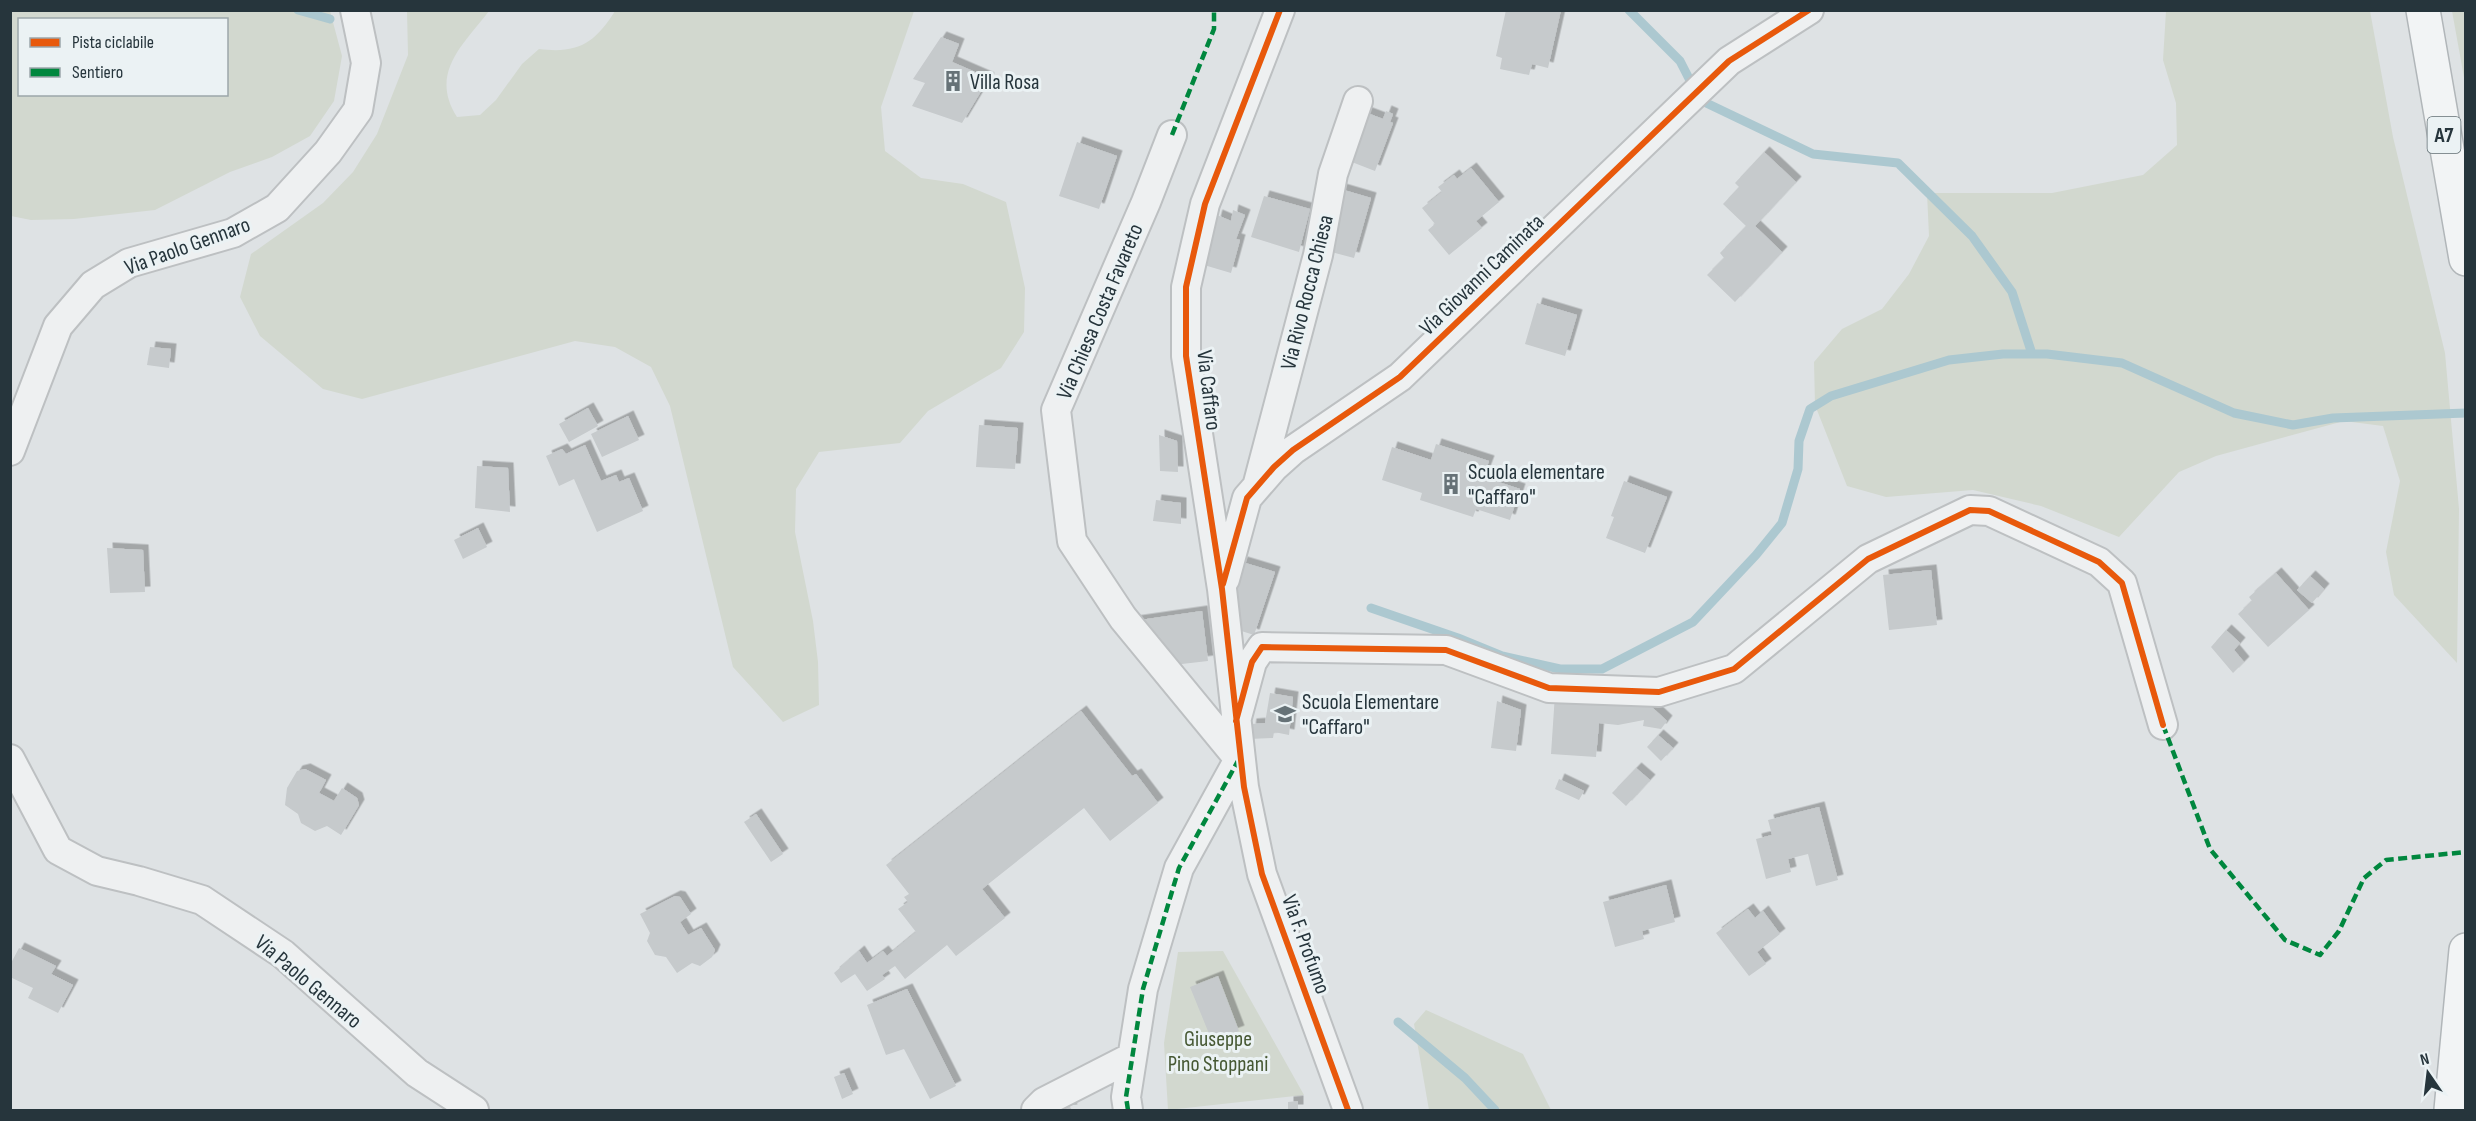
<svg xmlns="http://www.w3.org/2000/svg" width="2476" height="1121" font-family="'Sofia Sans Condensed',sans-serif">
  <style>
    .green { fill: #d2d8cf; fill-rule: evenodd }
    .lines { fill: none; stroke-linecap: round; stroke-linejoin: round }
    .stream { stroke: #acc8d0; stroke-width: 9 }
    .building { fill: #c6cacc; filter: url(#shadow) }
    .minor-casing { stroke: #bdc0c2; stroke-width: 32 }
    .highway-casing { stroke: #b1b6b9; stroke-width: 36 }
    .minor { stroke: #eef0f1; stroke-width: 28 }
    .highway { stroke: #f2f4f5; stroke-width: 33 }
    .quiet { stroke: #00873e; stroke-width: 4.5; stroke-dasharray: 9 4.5; stroke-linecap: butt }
    .cycleway-casing { stroke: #ebf2f4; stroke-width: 10 }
    .cycleway { stroke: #e8590c; stroke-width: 6 }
    .labels { text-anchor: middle; stroke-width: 6; stroke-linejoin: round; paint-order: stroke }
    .shield { fill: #ebf2f4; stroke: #616e73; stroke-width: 1.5 }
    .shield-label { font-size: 21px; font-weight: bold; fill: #26353c }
    .poi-label { font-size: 22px; fill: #26353c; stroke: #ebf2f4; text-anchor: start }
    .street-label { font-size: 22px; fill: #26353c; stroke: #ebf2f4 }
    .park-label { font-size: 22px; fill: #465833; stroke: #ebf2f4 }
  </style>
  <defs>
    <filter id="shadow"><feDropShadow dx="5.5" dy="-5.5" stdDeviation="0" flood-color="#0004"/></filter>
  </defs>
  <rect width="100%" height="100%" fill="#dee2e4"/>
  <path class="green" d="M10 11H330L342 56 334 101 310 136 272 157 230 172 155 210 74 219 31 220 11 216ZM20 20H226V94H20Z
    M407 11H489C463 45 429 73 457 117L480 115 496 100 522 64 539 49C578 54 595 43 615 11H914L881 107 885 151 921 178 963 184 1006 202 1025 288 1024 332 1001 368 928 411 900 443 819 452 796 489 795 532 813 621 818 662 819 705 783 722 733 667 670 406 651 367 615 347 575 341 362 399 323 389 260 336 240 297 251 254 323 203 353 172 377 134 408 55Z
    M2166 11H2370L2393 137 2445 353 2459 509 2457 663 2394 595 2386 552 2400 481 2383 426 2344 421 2216 456 2179 472 2119 537 2041 506 1973 490 1886 497 1847 486 1815 405 1814 362 1842 329 1882 309 1909 274 1929 236 1927 193H2052L2143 175 2177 145 2176 103 2163 60Z
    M2452 11H2465V87V83Z
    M1223 951 1304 1095 1168 1110 1164 1043 1178 952Z
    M1426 1010 1523 1054 1551 1110H1429L1414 1024Z"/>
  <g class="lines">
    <path class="stream" d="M298 10 330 19
      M1629 10 1680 61 1700 100 1813 154 1898 163 1972 236 2012 292 2032 354
      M1371 608 1458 638 1502 656 1560 669H1602L1693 622 1756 555 1782 523 1798 469 1799 441 1810 409 1831 396 1949 360 2003 354H2047L2122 363 2234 413 2293 425 2333 418 2466 413
      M1398 1022 1465 1078 1495 1110"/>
  </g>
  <path class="building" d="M1506 10H1561L1548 68 1532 64 1529 75 1500 69 1502 58 1496 56Z
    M941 37 959 44 952 62 989 78 962 123 912 106 925 83 913 79Z
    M1362 111 1383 119 1386 111 1393 114 1390 122 1393 123 1375 171 1344 159Z
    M1077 142 1117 156 1099 209 1059 196Z
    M1764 152 1796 182 1755 226 1782 252 1735 302 1707 275 1724 258 1720 253 1746 226 1723 204 1739 187 1735 183Z
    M1471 168 1499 202 1476 221 1482 228 1449 255 1428 230 1435 224 1422 208 1442 192 1438 187 1454 175 1457 179Z
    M1337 188 1371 198 1354 258 1320 249Z
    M1264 196 1310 209 1299 252 1251 237Z
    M1233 210 1245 215 1236 239 1240 240 1231 273 1204 265 1217 215 1231 221Z
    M1537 303 1577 315 1565 356 1525 344Z
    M150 347 171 349 169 368 147 365Z
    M588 408 598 426 569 442 559 424Z
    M628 416 639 440 602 457 591 434Z
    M979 425 1018 428 1015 469 976 467Z
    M1159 435 1177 441 1178 472 1160 471Z
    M1436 444 1489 461 1483 477 1520 489 1510 520 1476 509 1473 517 1420 500 1422 493 1382 480 1392 447 1431 460Z
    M585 445 601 481 616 475 619 482 629 478 643 511 597 532 574 479 559 486 546 456 562 449 566 454Z
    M477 466 508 468 510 512 475 508Z
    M1624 481 1667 497 1645 553 1606 538 1614 517 1611 516Z
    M1156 500 1181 503V524L1153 521Z
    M478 528 487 547 463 559 454 540Z
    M107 548 143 550 145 592 110 593Z
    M1242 562 1275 572 1254 635 1232 628 1228 608Z
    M1931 570 1937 625 1889 630 1883 575Z
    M2276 573 2309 610 2268 647 2238 614 2252 601 2249 597Z
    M2310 576 2324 589 2312 603 2297 590Z
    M1202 611 1208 661 1173 665 1172 655 1162 656 1159 636 1145 639 1133 621Z
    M2226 630 2240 643 2234 650 2244 662 2233 673 2211 647Z
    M1270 693 1293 697 1289 735 1274 732 1273 738 1249 739 1251 724 1265 723Z
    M1555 694 1642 698 1667 721 1661 729 1643 726 1644 720 1618 725 1599 723 1596 757 1551 754Z
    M1497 701 1521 710 1516 751 1491 748Z
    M1081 711 1132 776 1136 774 1158 803 1110 841 1084 808 982 889 1005 918 956 956 947 945 905 979 895 966 882 975 885 979 867 991 855 974 841 983 834 973 859 951 867 963 883 951 887 956 916 932 898 909 908 902 904 897 909 894 886 865Z
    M1658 735 1673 748 1661 761 1647 747Z
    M1636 768 1650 780 1626 806 1612 793Z
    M305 769 326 780 319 793 334 801 342 788 357 798 359 805 341 835 327 826 315 831 301 823 298 814 285 805 287 788 297 771Z
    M1559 779 1584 791 1579 800 1555 789Z
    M1819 807 1838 880 1816 886 1808 854 1788 859 1791 872 1766 879 1756 839 1772 835 1768 820Z
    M756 814 783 854 771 862 744 822Z
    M1666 885 1675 922 1642 931 1644 939 1615 947 1603 902Z
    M675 896 680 897 691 914 680 922 688 935 701 928 715 950 712 957 700 966 692 963 677 973 666 957 655 955 647 941 650 933 640 914Z
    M1748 909 1755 918 1763 911 1780 934 1757 952 1766 964 1749 976 1716 933Z
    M19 948 56 966 51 974 73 985 58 1013 28 998 33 988 10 977V965Z
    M1218 976 1239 1031 1212 1041 1190 987Z
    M907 989 956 1086 930 1099 904 1049 886 1055 867 1005Z
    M844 1073 853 1094 842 1099 834 1077Z
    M1298 1101V1110H1288V1102Z
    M1068 1104 1072 1110H1043Z"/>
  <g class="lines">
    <defs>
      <path id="minor" d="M1280 10 1205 204 1186 287V356L1222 589 1244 787 1262 874 1348 1110
        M10 451 58 326 93 285 129 263 233 233 277 208 328 152 358 110 366 63 355 10
        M1258 483 1318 255 1333 174 1358 101
        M1225 579 1247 498 1274 467 1293 450 1400 377 1729 61 1809 10
        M1236 721 1252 662 1262 647 1446 650 1549 688 1659 692 1734 669 1868 559 1970 510 1989 511 2099 562 2122 583 2163 725
        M10 759 58 850 97 871 139 881 202 900 283 954 417 1073 474 1110
        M1036 1110 1044 1102 1132 1057
        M1128 1110 1126 1097 1143 989 1179 868 1239 759 1123 618 1072 541 1056 410 1146 202 1172 135"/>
      <path id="highway" d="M2423 10 2466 259
        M2451 1110 2466 950"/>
    </defs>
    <use href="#minor" class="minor-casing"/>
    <use href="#highway" class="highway-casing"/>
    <use href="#minor" class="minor"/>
    <use href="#highway" class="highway"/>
    <path class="quiet" d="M1172 135 1214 29V10
      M2163 725 2210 849 2285 940 2320 955 2339 931 2364 878 2386 860 2466 852
      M1128 1110 1126 1097 1143 989 1179 868 1239 759"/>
    <defs>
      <path id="cycleway" d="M1280 10 1205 204 1186 287V356L1222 589 1244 787 1262 874 1348 1110
        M1223 584 1247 498 1274 467 1293 450 1400 377 1729 61 1809 10
        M1236 721 1252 662 1262 647 1446 650 1549 688 1659 692 1734 669 1868 559 1970 510 1989 511 2099 562 2122 583 2163 725"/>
    </defs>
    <use href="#cycleway" class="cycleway-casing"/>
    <use href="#cycleway" class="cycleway"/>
  </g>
  <defs>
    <symbol id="building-bare" viewBox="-9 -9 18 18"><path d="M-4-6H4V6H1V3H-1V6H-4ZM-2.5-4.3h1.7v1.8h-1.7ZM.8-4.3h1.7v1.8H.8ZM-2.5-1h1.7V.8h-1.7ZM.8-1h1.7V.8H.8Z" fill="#667277" stroke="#ebf2f4" stroke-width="2.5" paint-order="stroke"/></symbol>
    <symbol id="school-bare" viewBox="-9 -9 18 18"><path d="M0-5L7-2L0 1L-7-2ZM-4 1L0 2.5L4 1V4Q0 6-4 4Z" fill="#667277" stroke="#ebf2f4" stroke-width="2.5" paint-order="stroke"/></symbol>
  </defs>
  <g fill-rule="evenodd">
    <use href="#building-bare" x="938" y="66" width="30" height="30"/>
    <use href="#building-bare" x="1436" y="469" width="30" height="30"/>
    <use href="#school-bare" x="1270" y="699" width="30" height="30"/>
  </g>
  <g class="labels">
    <rect class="shield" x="2427.5" y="117" width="33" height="36" rx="4.5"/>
    <g class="shield-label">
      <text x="2444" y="142">A7</text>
    </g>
    <g class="poi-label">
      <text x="970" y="89">Villa Rosa</text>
      <text x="1468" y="479">Scuola elementare<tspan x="1468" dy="25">"Caffaro"</tspan></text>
      <text x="1302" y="709">Scuola Elementare<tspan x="1302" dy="25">"Caffaro"</tspan></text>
    </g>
    <g class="street-label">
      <text transform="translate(187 245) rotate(-20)" y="8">Via Paolo Gennaro</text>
      <text transform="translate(1481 274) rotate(-44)" y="8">Via Giovanni Caminata</text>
      <text transform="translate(1306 292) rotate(-76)" y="8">Via Rivo Rocca Chiesa</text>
      <text transform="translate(1099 311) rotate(-67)" y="8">Via Chiesa Costa Favareto</text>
      <text transform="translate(1210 390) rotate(83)" y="8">Via Caffaro</text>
      <text transform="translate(1307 944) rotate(70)" y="8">Via F. Profumo</text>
      <text transform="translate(309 981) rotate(40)" y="8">Via Paolo Gennaro</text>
    </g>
    <g class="park-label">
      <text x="1218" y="1046">Giuseppe<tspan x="1218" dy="25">Pino Stoppani</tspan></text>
    </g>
  </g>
  <rect width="2476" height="1121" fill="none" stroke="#26353c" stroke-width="24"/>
  <rect x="18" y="18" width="210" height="78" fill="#ebf2f4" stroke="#9ca6aa" stroke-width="1.5"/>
  <rect x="30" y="38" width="30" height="9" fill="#e8590c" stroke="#9ca6aa" stroke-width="1.5"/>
  <text x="72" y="48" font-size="18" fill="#26353c">Pista ciclabile</text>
  <rect x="30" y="68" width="30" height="9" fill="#00873e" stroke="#9ca6aa" stroke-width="1.5"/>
  <text x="72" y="78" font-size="18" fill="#26353c">Sentiero</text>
  <g transform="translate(2428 1073) rotate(346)" stroke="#ebf2f4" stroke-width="4.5" paint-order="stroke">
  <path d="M0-4.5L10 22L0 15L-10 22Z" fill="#26353c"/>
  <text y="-9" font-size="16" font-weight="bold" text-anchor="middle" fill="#26353c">N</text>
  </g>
</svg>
